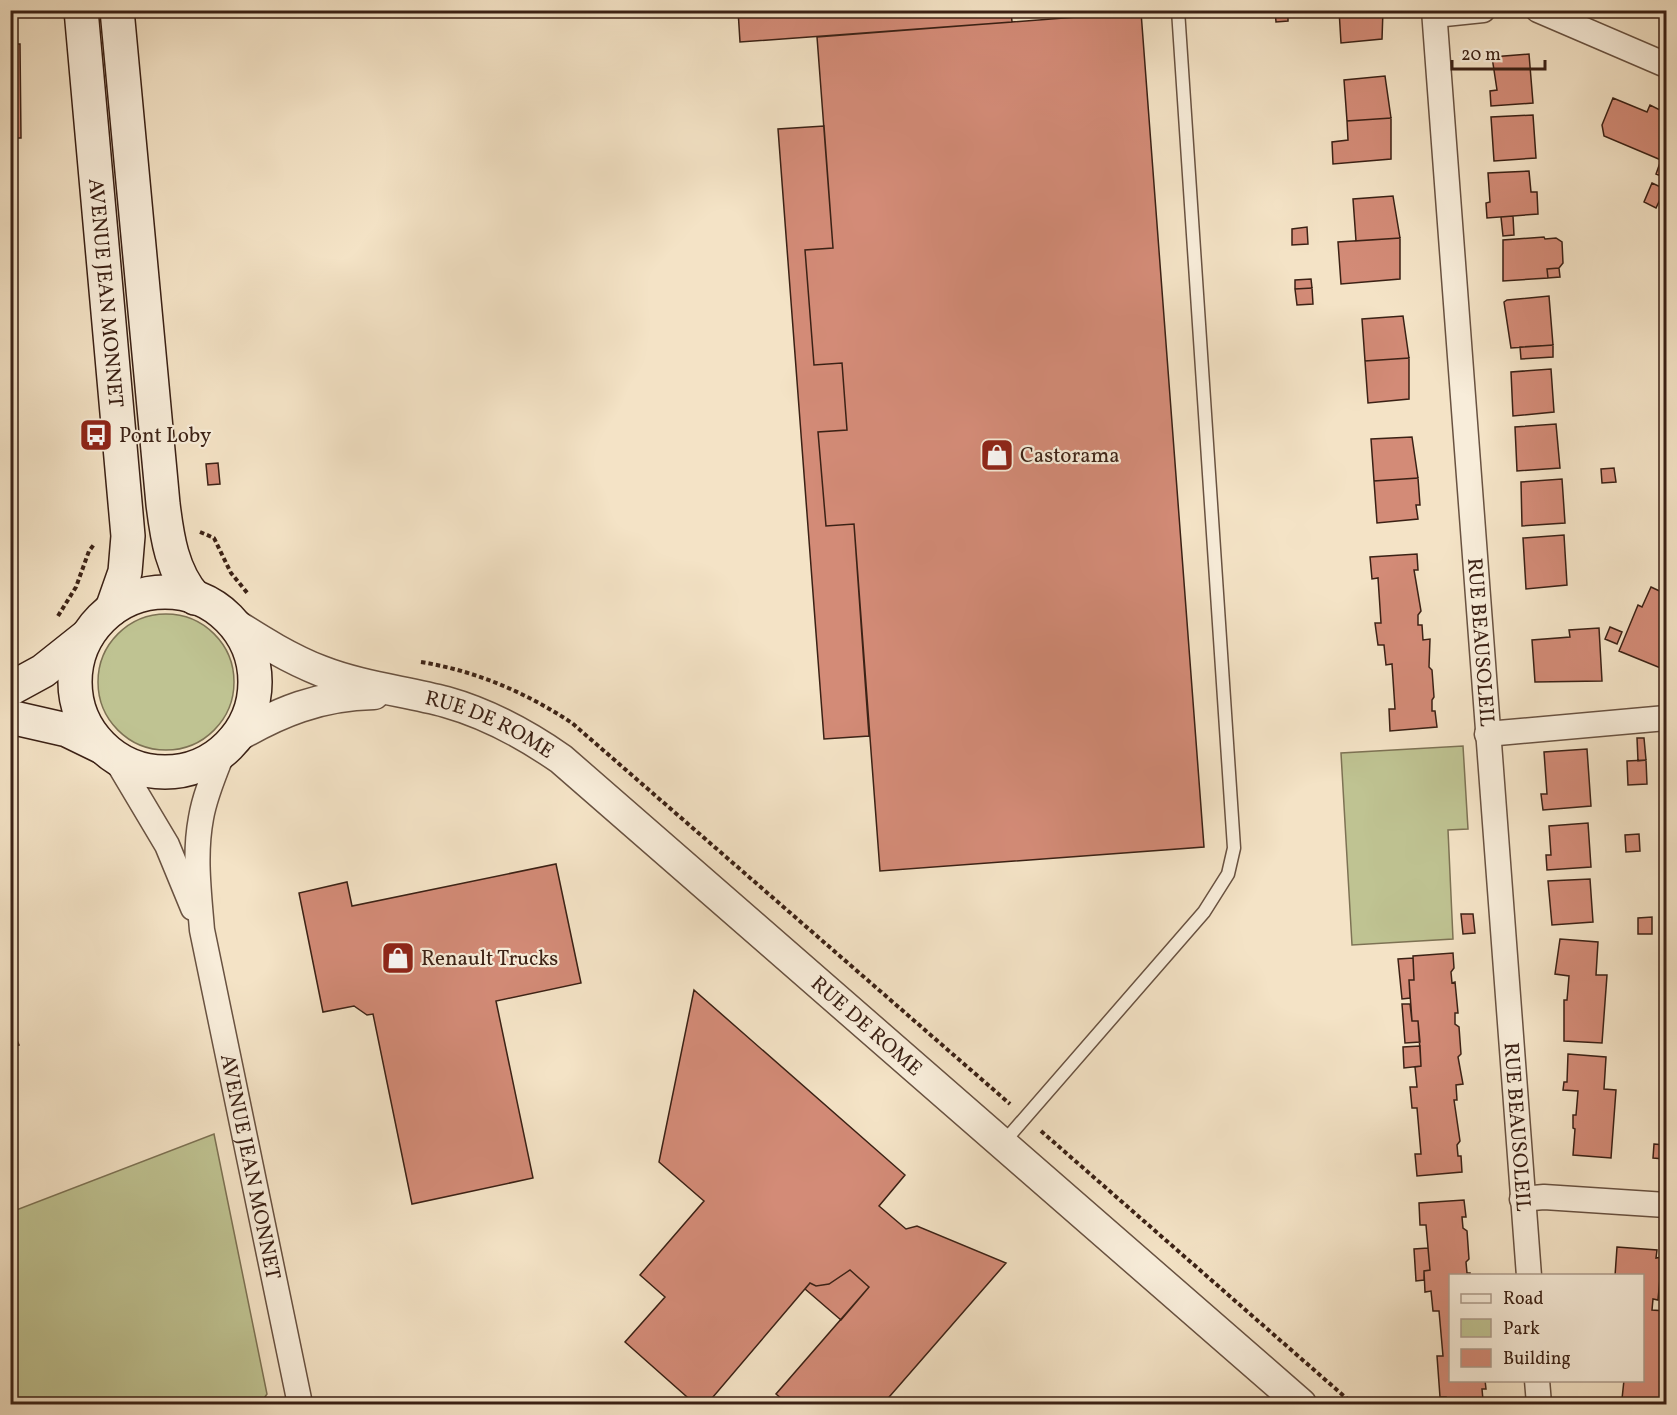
<svg xmlns="http://www.w3.org/2000/svg" width="1677" height="1415" font-family="Vollkorn,serif">
  <style>
    .green { fill: #bfc392; stroke: #7d7254; stroke-width: 1.5 }
    .building { fill: #d38b77; stroke: #3b2115; stroke-width: 1.5 }
    .lines { fill: none; stroke-linecap: round; stroke-linejoin: round }
    .service-casing { stroke: #695241; stroke-width: 15 }
    .minor-casing { stroke: #695241; stroke-width: 27 }
    .tertiary-casing { stroke: #695241; stroke-width: 33 }
    .secondary-casing { stroke: #3b2115; stroke-width: 36 }
    .path { stroke: #3b2115; stroke-width: 4; stroke-dasharray: 4.5 3; stroke-linecap: butt }
    .service { stroke: #f8edda; stroke-width: 12 }
    .minor { stroke: #f8edda; stroke-width: 24 }
    .tertiary { stroke: #f8edda; stroke-width: 30 }
    .secondary { stroke: #f8edda; stroke-width: 33 }
    .labels { text-anchor: middle; stroke-width: 4.5; stroke-linejoin: round; paint-order: stroke }
    .street-label { font-size: 21px; fill: #3b2115; stroke: #f8edda }
    .poi-label { font-size: 21px; fill: #3b2115; stroke: #f8edda; text-anchor: start }
  </style>
  <rect width="100%" height="100%" fill="#f4e3c6"/>
  <filter id="stains"><feTurbulence type="fractalNoise" baseFrequency=".00333" numOctaves="4"/><feColorMatrix values="0 0 0 0 .2 0 0 0 0 .09 0 0 0 0 .02 0 0 0 .5 -.17"/></filter>
  <radialGradient id="worn" r=".72"><stop offset=".6" stop-color="#630" stop-opacity="0"/><stop offset="1" stop-color="#630" stop-opacity=".3"/></radialGradient>
  <path class="green" d="M98 682a68 68 0 1 1 136 0a68 68 0 1 1-136 0Z
    M1463 746 1468 829 1448 830 1453 939 1352 945 1341 753Z
    M214 1134 267 1394 260 1404H11V1212Z"/>
  <path class="building" d="M738 10H1011L1012 22 740 42Z
    M1275 10H1288V21L1276 22Z
    M1339 10H1383L1382 39 1341 43Z
    M1141 12 1204 847 880 871 854 524 826 526 818 432 847 430 842 363 814 365 805 250 833 248 817 37Z
    M10 44H20L21 138H10Z
    M1529 54 1533 103 1491 106 1490 91 1497 90 1492 57Z
    M1385 76 1391 118 1347 121 1344 80Z
    M1613 98 1647 112 1650 105 1666 113V178L1656 174 1661 160 1604 136 1602 125Z
    M1533 115 1536 158 1494 161 1491 117Z
    M1391 118V159L1333 164 1332 142 1348 140 1347 121Z
    M824 126 833 248 805 250 814 365 842 363 847 430 818 432 826 526 854 524 869 736 824 739 778 129Z
    M1529 171 1531 192H1537L1538 214 1487 218 1486 203 1490 202 1488 173Z
    M1652 183 1665 189 1656 208 1644 202Z
    M1393 196 1400 238 1356 241 1353 199Z
    M1513 216 1514 235 1503 236 1501 217Z
    M1307 227 1308 244 1292 245V229Z
    M1544 237 1545 239 1556 238 1562 242 1563 263 1559 268 1547 269 1548 278 1503 281V240Z
    M1400 238V279L1341 284 1338 242Z
    M1559 268 1560 277 1548 278 1547 269Z
    M1311 279 1312 288 1295 289V280Z
    M1312 288 1313 304 1297 305 1295 289Z
    M1549 296 1553 345 1511 348 1504 302 1507 300Z
    M1403 316 1409 358 1365 361 1362 319Z
    M1553 345V357L1521 359 1520 347Z
    M1409 358V399L1368 403 1365 361Z
    M1551 369 1554 412 1513 416 1511 372Z
    M1556 424 1560 468 1517 471 1515 427Z
    M1412 437 1418 478 1374 481 1371 439Z
    M218 463 220 484 208 485 206 464Z
    M1614 468 1616 482 1602 483 1601 469Z
    M1418 478 1420 505H1416L1418 519 1377 523 1374 481Z
    M1562 479 1565 523 1522 526 1521 482Z
    M1564 535 1567 585 1526 589 1523 538Z
    M1417 554 1418 570H1414L1421 611 1418 615V625H1422L1423 640 1430 639 1429 667 1432 670 1434 697 1432 700V711H1435L1437 727 1390 731 1389 709H1395L1392 664 1386 665 1384 645H1378L1375 623H1381L1378 578 1372 579 1370 557Z
    M1651 587 1666 594V661L1663 669 1619 651 1638 605 1642 607Z
    M1610 627 1622 632 1617 644 1605 639Z
    M1599 628 1602 681 1535 682 1532 640 1570 637 1569 630Z
    M1637 738H1644L1646 760 1638 761Z
    M1587 749 1591 806 1543 810 1541 794H1547L1544 752Z
    M1646 760 1647 784 1628 785 1627 761Z
    M1666 801V858H1665L1660 802Z
    M1588 823 1591 867 1547 870 1546 855H1551L1549 826Z
    M1639 834 1640 851 1626 852 1625 835Z
    M556 864 581 983 496 1001 533 1178 412 1204 373 1014 367 1015 354 1006 323 1012 299 893 347 882 352 906Z
    M1590 879 1593 922 1552 925 1548 881Z
    M1461 914H1473L1475 933 1463 934Z
    M1652 917V934H1638V918Z
    M1560 939 1598 942 1596 975H1607L1602 1043 1564 1041V1000H1567L1569 976 1555 974Z
    M1453 953 1454 968 1451 972 1452 983 1455 982 1458 1013H1455V1024L1459 1027 1461 1054 1458 1057 1463 1084 1456 1085 1457 1100H1454L1460 1141 1457 1145 1458 1156H1461L1462 1172 1417 1176 1415 1154H1421L1417 1108H1412L1410 1087H1417L1415 1067 1421 1066 1418 1021H1412L1409 980H1414L1413 956Z
    M1413 958 1414 980H1409L1410 998 1402 999 1398 959Z
    M694 990 905 1175 879 1206 906 1229 917 1226 1006 1263 883 1404H788L776 1394 869 1287 850 1270 829 1284 816 1286 810 1283 707 1404H695L625 1342 665 1297 640 1275 704 1201 659 1162Z
    M1402 1004H1410L1412 1021H1418L1420 1042 1405 1043Z
    M10 1023 19 1045 10 1048Z
    M1420 1046 1421 1066 1404 1068 1403 1047Z
    M1568 1054 1606 1057 1604 1089 1616 1090 1611 1158 1573 1155 1575 1129 1573 1128V1115H1576L1578 1091 1563 1090 1564 1082H1567Z
    M1654 1144 1665 1145 1664 1159 1653 1158Z
    M1464 1200 1466 1217H1462L1463 1228 1467 1231 1469 1259 1466 1262 1467 1273H1470V1276H1450V1380H1485L1486 1389H1482L1483 1400 1487 1404H1446V1397H1440L1437 1356H1443L1439 1311H1433L1431 1291 1425 1292 1424 1271 1430 1270 1426 1225H1420L1419 1203Z
    M1617 1247 1657 1250 1656 1258 1662 1257 1658 1300 1653 1299 1652 1310 1666 1311 1664 1352H1666V1374L1665 1391 1661 1390 1660 1401H1666V1404H1631V1399H1622L1624 1380H1642V1276H1615Z
    M1428 1248 1430 1270 1424 1271V1280L1416 1281 1414 1249Z
    M850 1270 869 1287 841 1320 805 1289 810 1283 816 1286 829 1284Z"/>
  <g class="lines">
    <defs>
      <path id="service" d="M1003 1143 1204 912 1228 874 1234 848 1178 10"/>
      <g id="minor">
        <path id="s1" d="M1434 10 1529 1276"/>
        <path d="M1538 10 1666 65"/>
        <path d="M1435 15 1483 10"/>
        <path d="M1487 734 1666 718"/>
        <path id="s2" d="M225 747C216 770 205 794 201 818 194 855 199 893 202 930L300 1404"/>
        <path d="M114 756 167 845 193 908"/>
        <path d="M1522 1199 1544 1197 1666 1205"/>
        <path d="M1537 1380 1539 1404"/>
      </g>
      <g id="tertiary">
        <path id="s3" d="M233 623C261 641 290 659 321 671 362 687 405 691 446 702 489 714 525 734 561 759L1301 1404"/>
        <path d="M233 739C278 712 320 695 374 694"/>
      </g>
      <g id="secondary">
        <path id="s4" d="M81 10 128 536 125 572 112 609"/>
        <path d="M117 10 163 504C167 537 172 572 195 598"/>
        <circle cx="165" cy="682" r="90"/>
        <path d="M10 689 43 671 87 636"/>
        <path d="M10 717 67 730 102 747"/>
      </g>
    </defs>
    <use href="#service" class="service-casing"/>
    <use href="#minor" class="minor-casing"/>
    <use href="#tertiary" class="tertiary-casing"/>
    <use href="#secondary" class="secondary-casing"/>
    <path class="path" d="M200 532 214 538 231 573 249 595
      M58 616 76 587 89 551 95 543
      M421 662C476 671 525 692 572 723L1010 1104
      M1041 1131 1353 1404"/>
    <use href="#service" class="service"/>
    <use href="#minor" class="minor"/>
    <use href="#tertiary" class="tertiary"/>
    <use href="#secondary" class="secondary"/>
  </g>
  <defs>
    <symbol id="bus-square" viewBox="-11 -11 22 22"><rect x="-9" y="-9" width="18" height="18" rx="4" fill="#8f2418" stroke="#f8edda"/><path d="M-5-6H5V4H4V6H2V4H-2V6H-4V4H-5ZM-3.5-4V0h7V-4ZM-3.5 1.2v1.5H-2V1.2ZM2 1.2v1.5H3.5V1.2Z" fill="#fff"/></symbol>
    <symbol id="shop-square" viewBox="-11 -11 22 22"><rect x="-9" y="-9" width="18" height="18" rx="4" fill="#8f2418" stroke="#f8edda"/><path d="M-5-2.5h2.3a2.7 3.5 0 0 1 5.4 0H5L5.5 6h-11ZM-1.5-2.5h3a1.5 2.3 0 0 0-3 0Z" fill="#fff"/></symbol>
  </defs>
  <g fill-rule="evenodd">
    <use href="#bus-square" x="77" y="416" width="38" height="38"/>
    <use href="#shop-square" x="978" y="436" width="38" height="38"/>
    <use href="#shop-square" x="379" y="939" width="38" height="38"/>
  </g>
  <g class="labels">
    <g class="street-label">
      <text dy="7" stroke="none"><textPath href="#s4" startOffset="284">AVENUE JEAN MONNET</textPath></text>
      <text dy="7" stroke="none"><textPath href="#s1" startOffset="634">RUE BEAUSOLEIL</textPath></text>
      <text dy="7" stroke="none"><textPath href="#s3" startOffset="278">RUE DE ROME</textPath></text>
      <text dy="7" stroke="none"><textPath href="#s3" startOffset="764">RUE DE ROME</textPath></text>
      <text dy="7" stroke="none"><textPath href="#s1" startOffset="1120">RUE BEAUSOLEIL</textPath></text>
      <text dy="7" stroke="none"><textPath href="#s2" startOffset="429">AVENUE JEAN MONNET</textPath></text>
    </g>
    <g class="poi-label">
      <text x="119" y="442">Pont Loby</text>
      <text x="1020" y="462">Castorama</text>
      <text x="421" y="965">Renault Trucks</text>
    </g>
  </g>
  <rect width="1677" height="1415" fill="none" stroke="#f4e3c6" stroke-width="36"/>
  <rect x="12" y="12" width="1653" height="1391" fill="none" stroke="#3b2115" stroke-width="3"/>
  <rect x="18" y="18" width="1641" height="1379" fill="none" stroke="#3b2115" stroke-width="1.5"/>
  <rect x="1449" y="1274" width="195" height="108" fill="#f8edda" stroke="#ac9b8b" stroke-width="1.5"/>
  <rect x="1461" y="1294" width="30" height="9" fill="#f8edda" stroke="#ac9b8b" stroke-width="1.5"/>
  <text x="1503" y="1304" font-size="18" fill="#3b2115">Road</text>
  <rect x="1461" y="1319" width="30" height="18" fill="#bfc392" stroke="#ac9b8b" stroke-width="1.5"/>
  <text x="1503" y="1334" font-size="18" fill="#3b2115">Park</text>
  <rect x="1461" y="1349" width="30" height="18" fill="#d38b77" stroke="#ac9b8b" stroke-width="1.5"/>
  <text x="1503" y="1364" font-size="18" fill="#3b2115">Building</text>
  <path d="M1452 60v9h93v-9" fill="none" stroke="#3b2115" stroke-width="3"/>
  <text x="1461" y="60" font-size="18" fill="#3b2115" stroke="#f8edda" stroke-width="4.5" paint-order="stroke">20 m</text>
  <rect width="100%" height="100%" filter="url(#stains)"/>
  <rect width="100%" height="100%" fill="url(#worn)"/>
</svg>
